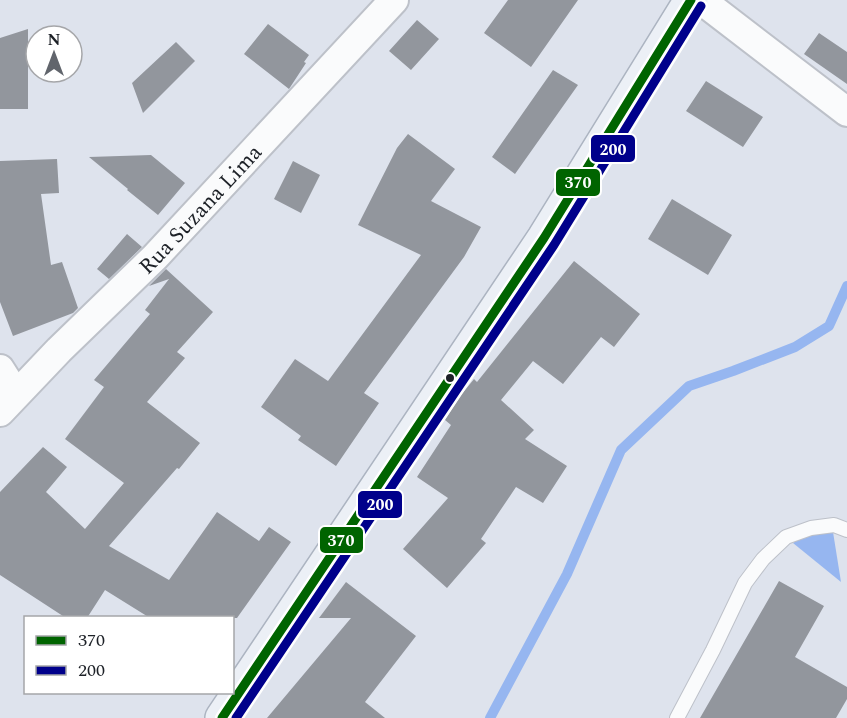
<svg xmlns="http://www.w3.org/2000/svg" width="847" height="718" font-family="Spectral,serif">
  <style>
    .water { fill: #96b6f0 }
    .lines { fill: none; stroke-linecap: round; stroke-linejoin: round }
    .stream { stroke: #96b6f0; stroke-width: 10 }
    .building { fill: #92969d }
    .lane-casing { stroke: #bdc1c9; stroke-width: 16 }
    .street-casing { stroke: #bdc1c9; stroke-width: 32 }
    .primary-casing { stroke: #acb4c1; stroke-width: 36 }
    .lane { stroke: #fafbfc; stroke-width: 14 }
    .street { stroke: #fafbfc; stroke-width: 28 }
    .primary { stroke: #ecf0f6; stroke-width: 33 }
    .bus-1-casing { stroke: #fff; stroke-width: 14 }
    .bus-2-casing { stroke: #fff; stroke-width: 14 }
    .bus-1 { stroke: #006400; stroke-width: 9 }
    .bus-2 { stroke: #00008b; stroke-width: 9 }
    .bus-dot { fill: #1d2127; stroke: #fff; stroke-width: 2 }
    .labels { text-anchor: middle; stroke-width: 6; stroke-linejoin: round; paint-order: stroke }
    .street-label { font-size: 22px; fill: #1d2127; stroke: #fff }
    .line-badge { stroke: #fff; stroke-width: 2 }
    .badge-label { font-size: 16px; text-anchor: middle; font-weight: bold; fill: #fff }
  </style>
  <rect width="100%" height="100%" fill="#dee3ed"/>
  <path class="water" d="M833 532 841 582 793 543 804 536Z"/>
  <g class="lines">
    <path class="stream" d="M490 718 567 574 621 450 689 386 733 371 795 347 829 326 847 286"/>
  </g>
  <path class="building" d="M508 0H578L531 67 484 33Z
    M417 20 439 39 411 70 389 51Z
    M268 24 309 55 304 62 306 63 289 89 244 54Z
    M28 29V109H0V38Z
    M819 33 847 52V84L804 54Z
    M176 42 195 61 143 113 132 83Z
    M553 70 578 85 515 174 492 157Z
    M706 81 763 117 743 147 686 111Z
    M408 134 455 169 431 201 481 227 464 257 364 393 379 403 336 466 298 440 301 436 261 407 295 359 328 381 421 255 358 225 397 148Z
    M151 155 185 183 158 215 127 190 128 189 89 157Z
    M57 159 59 193 41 194 51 265 62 262 78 308 73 313 13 336 0 302V161Z
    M293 161 320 175 301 213 274 199Z
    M672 199 732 235 708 275 648 239Z
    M127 234 142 247 109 279 97 269Z
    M574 261 640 314 614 347 601 337 563 384 533 361 501 400 534 430 525 439 567 466 543 503 516 487 481 539 486 543 447 588 403 549 448 498 417 477 451 425 445 420 461 395 474 379 477 382Z
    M166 269 213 312 177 352 185 358 147 402 200 443 179 469 177 468 109 546 169 580 217 512 259 541 269 527 291 542 237 618H150L105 590 87 618H66L0 575V492L43 447 67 467 46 492 85 529 124 483 65 439 104 387 94 380 150 314 145 310 169 279 149 286Z
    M779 581 824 606 795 657 847 687V699L836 718H700Z
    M346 582 416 636 365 702 385 718H267L351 618H319Z"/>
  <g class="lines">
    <defs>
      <path id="lane" d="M677 718 713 650 745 583 763 559 786 537 811 528 834 525 847 530"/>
      <g id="street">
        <path d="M701 0 847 112"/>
        <path d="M0 369 16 394"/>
        <path id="s1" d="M0 412 59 350 155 257 394 0"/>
      </g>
      <path id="primary" d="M222 718 544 238 691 0"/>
    </defs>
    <use href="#lane" class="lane-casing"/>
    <use href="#street" class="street-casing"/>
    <use href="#primary" class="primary-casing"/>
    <use href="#lane" class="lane"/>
    <use href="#street" class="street"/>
    <use href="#primary" class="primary"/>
    <defs>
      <path id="bus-1" d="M222 718 544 238 691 0"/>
      <path id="bus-2" d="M236 718 554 245 701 6"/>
    </defs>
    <use href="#bus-1" class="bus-1-casing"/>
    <use href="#bus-2" class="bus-2-casing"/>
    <use href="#bus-1" class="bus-1"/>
    <use href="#bus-2" class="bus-2"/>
  </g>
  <circle class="bus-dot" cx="450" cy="378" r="5"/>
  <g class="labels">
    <g class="street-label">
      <text dy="8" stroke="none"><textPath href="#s1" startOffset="285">Rua Suzana Lima</textPath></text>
    </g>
  </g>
  <g class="line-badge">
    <rect x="590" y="134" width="46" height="29" rx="6" fill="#00008b"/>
    <rect x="555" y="168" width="46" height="29" rx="6" fill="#006400"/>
    <rect x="357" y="490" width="46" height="29" rx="6" fill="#00008b"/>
    <rect x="319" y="526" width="45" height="28" rx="6" fill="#006400"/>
  </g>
  <g class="badge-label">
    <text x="613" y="155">200</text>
    <text x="578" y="188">370</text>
    <text x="380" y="510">200</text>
    <text x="341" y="546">370</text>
  </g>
  <rect x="24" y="616" width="210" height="78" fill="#ffffff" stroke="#a5a6a9" stroke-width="1.5"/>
  <rect x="36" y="636" width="30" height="9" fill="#006400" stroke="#a5a6a9" stroke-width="1.5"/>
  <text x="78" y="646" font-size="18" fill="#1d2127">370</text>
  <rect x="36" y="666" width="30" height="9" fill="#00008b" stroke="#a5a6a9" stroke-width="1.5"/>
  <text x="78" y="676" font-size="18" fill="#1d2127">200</text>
  <g transform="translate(54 54)"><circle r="28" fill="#ffffff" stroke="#a5a6a9" stroke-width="1.5"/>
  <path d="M0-4.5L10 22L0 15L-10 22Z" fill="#61656c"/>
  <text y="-9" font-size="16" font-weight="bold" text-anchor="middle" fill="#1d2127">N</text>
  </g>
</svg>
